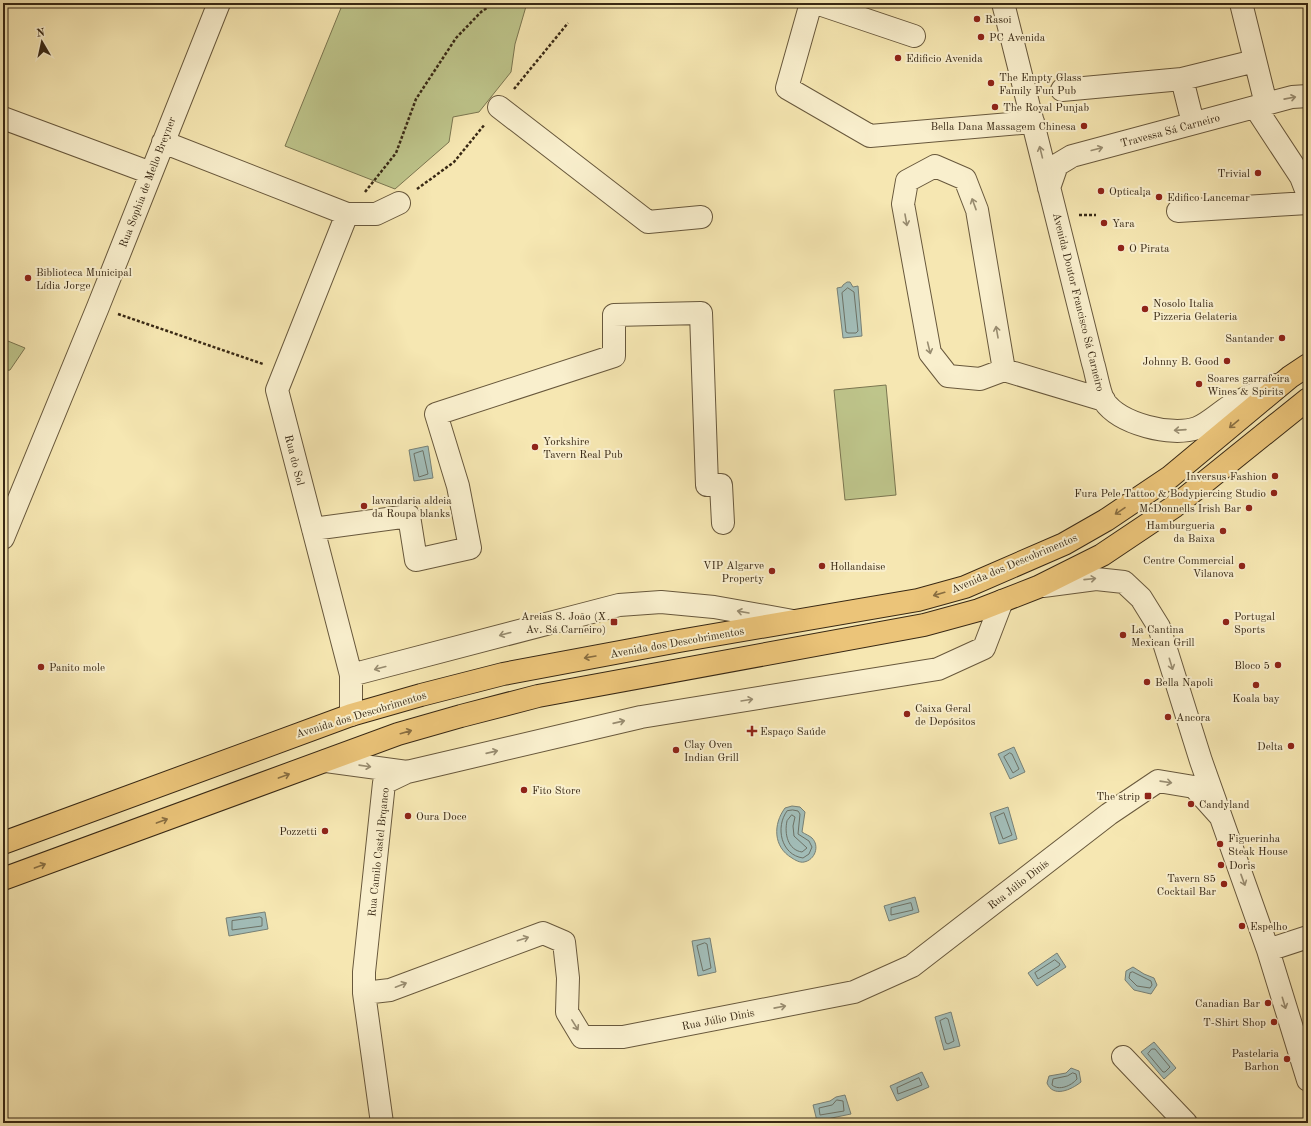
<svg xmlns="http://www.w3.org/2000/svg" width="1311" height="1126" font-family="'Old Standard TT',serif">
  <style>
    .green { fill: #bec58b; stroke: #7b7650 }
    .water { fill: #a2bdb8; stroke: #788176 }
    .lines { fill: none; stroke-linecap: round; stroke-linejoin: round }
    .shore { stroke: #6d7266; stroke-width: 1 }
    .minor-casing { stroke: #68583c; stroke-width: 24 }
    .major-casing { stroke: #382814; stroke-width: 24 }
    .path { stroke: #382814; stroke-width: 2.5; stroke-dasharray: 3 2; stroke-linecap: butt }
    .minor { stroke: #f9efcd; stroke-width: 22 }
    .major { stroke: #ebc479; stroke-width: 22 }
    .oneway { stroke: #988c70 }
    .oneway2 { stroke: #896e41 }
    .poi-dot { fill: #8f2418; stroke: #f9efcd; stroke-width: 1.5 }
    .labels { text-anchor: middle; stroke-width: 4; stroke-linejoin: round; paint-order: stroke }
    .poi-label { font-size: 11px; fill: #382814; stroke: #f9efcd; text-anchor: start }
    .street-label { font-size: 11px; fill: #382814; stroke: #f9efcd }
  </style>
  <rect width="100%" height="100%" fill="#f6e7b2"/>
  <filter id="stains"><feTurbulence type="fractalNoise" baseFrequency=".005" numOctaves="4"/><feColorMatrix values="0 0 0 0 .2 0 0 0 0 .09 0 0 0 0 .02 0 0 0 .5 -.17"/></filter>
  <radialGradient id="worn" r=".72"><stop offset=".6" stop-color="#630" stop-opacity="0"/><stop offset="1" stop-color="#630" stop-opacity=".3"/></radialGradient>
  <path class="green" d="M343 3H527L515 44 511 72 479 112 453 117 449 142 395 189 285 146Z
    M3 339 25 348 10 370 3 371Z
    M886 385 896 495 845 500 834 390Z"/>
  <path class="water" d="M847 282H850L853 287 858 286 862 336 843 338 837 288 842 287 843 285Z
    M428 446 433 478 414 481 409 450Z
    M1014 747 1025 772 1010 779 998 754Z
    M792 806 800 807 805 812 802 832C805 834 810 836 812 838 820 846 815 860 804 862 800 863 795 860 792 858 773 847 773 824 785 808Z
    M1008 807 1017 839 999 844 990 813Z
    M915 897 919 912 889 921 884 906Z
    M265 912 268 929 229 936 226 918Z
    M710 938 716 972 698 976 692 941Z
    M1057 953 1066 967 1037 986 1028 973Z
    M1133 967 1144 974 1154 978 1157 985 1151 994 1134 990 1125 980 1126 971Z
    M951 1012 960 1046 944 1050 935 1017Z
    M1154 1042 1176 1068 1164 1079 1141 1052Z
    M1071 1068 1079 1071 1081 1082C1071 1090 1053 1098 1047 1083L1049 1076 1066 1073Z
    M922 1072 929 1087 897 1101 890 1086Z
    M845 1095 851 1114 817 1121 813 1105 830 1101 836 1097Z"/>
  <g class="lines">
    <path class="shore" d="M848 288 854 292 858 331 856 333H848L846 332 842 293Z
      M423 451 428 474 419 477 414 454Z
      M1010 753 1012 754 1019 769 1013 773 1004 757Z
      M793 810 798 811 800 814 798 834 809 841 812 847 809 854 803 858C781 855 775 827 787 811Z
      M1004 813 1012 835 1003 839 995 817Z
      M792 815 795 817 793 826 794 836 807 848 802 852C788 850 784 834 787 821Z
      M911 903 913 910 891 915V908Z
      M260 917 262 918V926L232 930V921Z
      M705 943 707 944 711 968 703 971 697 946Z
      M1055 960 1060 964 1059 966 1038 979 1035 973Z
      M1133 972 1151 981 1152 985 1150 988 1137 986 1129 978 1130 973Z
      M946 1018 948 1019 954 1041 948 1044 946 1043 940 1021Z
      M1152 1049H1155L1170 1067 1165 1072H1163L1148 1054Z
      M1073 1073 1076 1074 1077 1079C1071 1086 1059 1091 1052 1085L1053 1079 1067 1076Z
      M919 1078 922 1085 898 1094 897 1088Z
      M837 1100 843 1101 844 1111 820 1115 819 1108 832 1105Z"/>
    <defs>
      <path id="minor" d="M811 3 787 88 870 136 1033 122
        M816 3 914 36
        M1003 3 1093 363C1096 372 1099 393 1104 401 1120 424 1171 437 1197 428 1209 423 1219 413 1230 406 1244 398 1260 392 1274 385
        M1241 3 1266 104
        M1182 79 1193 123
        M1062 90 1182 79 1255 61
        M499 107 648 222 701 217
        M1255 107 1301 177 1308 195
        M3 118 151 173
        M163 142 347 214H376L399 203
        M1049 188 1057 165 1072 156 1292 97 1308 96
        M1178 211 1308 203
        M347 214 277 390 351 675V715
        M1004 370 977 210 965 179 935 166 907 181 903 204 930 353 948 376 980 379 1004 370 1104 400
        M313 529 409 516 416 560 470 548 458 486 436 414 614 356V315L701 313 707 485H721L723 523
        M3 538 98 307 219 3
        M1043 586 1096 579 1124 582 1141 598 1159 627 1201 761 1268 950 1308 1080
        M351 675 619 605 661 602 714 607 793 621
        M326 761 407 772 641 717 938 669 984 648 1002 601
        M1268 950 1308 937
        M364 993 390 990 543 933 564 942 568 978 567 1012 582 1037H623L854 992 912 966 1109 814 1158 781 1194 787 1220 816
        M1123 1057 1186 1123
        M382 1123 364 993V972L384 783 407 772"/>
      <path id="major" d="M3 843 351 715 421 695 503 674 679 641 918 600 965 587 1064 544 1106 520 1170 477 1290 377 1308 365
        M3 879 398 734 461 716 538 696 924 625 979 610 1038 587 1102 555 1175 506 1308 399"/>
    </defs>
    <use href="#minor" class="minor-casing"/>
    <use href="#major" class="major-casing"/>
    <path class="path" d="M514 89 568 23
      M417 189 454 162 485 124
      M365 192 396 153 416 99 456 38 481 12 494 3
      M1079 215H1096
      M118 314 263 364"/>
    <use href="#minor" class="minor"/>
    <use href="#major" class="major"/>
  </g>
  <defs><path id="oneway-shaft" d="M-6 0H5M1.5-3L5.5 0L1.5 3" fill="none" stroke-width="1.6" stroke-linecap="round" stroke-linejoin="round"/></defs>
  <g class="oneway">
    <use href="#oneway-shaft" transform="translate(1290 98) rotate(-11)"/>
    <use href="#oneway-shaft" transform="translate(1097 149) rotate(-15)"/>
    <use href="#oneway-shaft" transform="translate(1041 152) rotate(-104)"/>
    <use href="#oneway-shaft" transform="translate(974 204) rotate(-110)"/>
    <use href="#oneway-shaft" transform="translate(906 220) rotate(80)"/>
    <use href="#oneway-shaft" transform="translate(997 332) rotate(-100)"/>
    <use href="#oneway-shaft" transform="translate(929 348) rotate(76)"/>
    <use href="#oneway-shaft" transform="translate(1180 430) rotate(176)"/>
    <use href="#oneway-shaft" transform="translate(1090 579) rotate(-6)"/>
    <use href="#oneway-shaft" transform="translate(743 612) rotate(-170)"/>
    <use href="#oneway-shaft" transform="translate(505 634) rotate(165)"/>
    <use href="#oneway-shaft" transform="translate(1171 664) rotate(73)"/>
    <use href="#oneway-shaft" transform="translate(380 668) rotate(165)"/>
    <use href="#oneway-shaft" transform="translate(747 700) rotate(-9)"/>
    <use href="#oneway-shaft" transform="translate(619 722) rotate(-13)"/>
    <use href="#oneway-shaft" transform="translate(492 752) rotate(-13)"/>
    <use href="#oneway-shaft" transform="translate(365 766) rotate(8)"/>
    <use href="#oneway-shaft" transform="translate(1166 782) rotate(8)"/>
    <use href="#oneway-shaft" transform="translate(1243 880) rotate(70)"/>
    <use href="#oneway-shaft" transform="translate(523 939) rotate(-18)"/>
    <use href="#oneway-shaft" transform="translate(401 985) rotate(-21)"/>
    <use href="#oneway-shaft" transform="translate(1284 1003) rotate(73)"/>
    <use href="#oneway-shaft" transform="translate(780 1007) rotate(-11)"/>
    <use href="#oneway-shaft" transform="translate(575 1025) rotate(58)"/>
  </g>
  <g class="oneway2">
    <use href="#oneway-shaft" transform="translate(1234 424) rotate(140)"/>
    <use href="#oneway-shaft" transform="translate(1120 511) rotate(146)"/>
    <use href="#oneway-shaft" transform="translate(939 594) rotate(164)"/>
    <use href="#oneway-shaft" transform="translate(590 657) rotate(170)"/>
    <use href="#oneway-shaft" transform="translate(406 732) rotate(-16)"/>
    <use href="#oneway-shaft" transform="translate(284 776) rotate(-20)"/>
    <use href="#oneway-shaft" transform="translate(162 821) rotate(-20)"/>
    <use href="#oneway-shaft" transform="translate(40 866) rotate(-20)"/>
  </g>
  <g class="poi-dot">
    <circle cx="977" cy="19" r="4"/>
    <circle cx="981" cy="37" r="4"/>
    <circle cx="898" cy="58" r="4"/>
    <circle cx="991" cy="83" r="4"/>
    <circle cx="995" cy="107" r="4"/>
    <circle cx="1084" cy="126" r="4"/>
    <circle cx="1258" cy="173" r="4"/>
    <circle cx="1101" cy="191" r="4"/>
    <circle cx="1159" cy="197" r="4"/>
    <circle cx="1104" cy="223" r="4"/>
    <circle cx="1121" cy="248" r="4"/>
    <circle cx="28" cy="278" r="4"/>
    <circle cx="1145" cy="309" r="4"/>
    <circle cx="1282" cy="338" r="4"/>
    <circle cx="1227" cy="361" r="4"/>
    <circle cx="1199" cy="384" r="4"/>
    <circle cx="535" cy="447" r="4"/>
    <circle cx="1275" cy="476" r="4"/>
    <circle cx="1274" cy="493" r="4"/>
    <circle cx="364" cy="506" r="4"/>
    <circle cx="1249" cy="508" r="4"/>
    <circle cx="1223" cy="531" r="4"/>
    <circle cx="822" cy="566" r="4"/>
    <circle cx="1242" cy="566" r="4"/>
    <circle cx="772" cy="571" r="4"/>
    <rect x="610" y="618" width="8" height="8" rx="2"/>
    <circle cx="1226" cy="622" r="4"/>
    <circle cx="1123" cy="635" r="4"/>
    <circle cx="1278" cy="665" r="4"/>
    <circle cx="41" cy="667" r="4"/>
    <circle cx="1147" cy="682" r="4"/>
    <circle cx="1256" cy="685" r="4"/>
    <circle cx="907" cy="714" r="4"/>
    <circle cx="1168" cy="717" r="4"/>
    <path d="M750 725h4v4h4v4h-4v4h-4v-4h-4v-4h4z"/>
    <circle cx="1291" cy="746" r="4"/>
    <circle cx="676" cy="750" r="4"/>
    <circle cx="524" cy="790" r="4"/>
    <rect x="1144" y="792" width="8" height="8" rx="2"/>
    <circle cx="1191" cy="804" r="4"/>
    <circle cx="408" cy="816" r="4"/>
    <circle cx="325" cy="831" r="4"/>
    <circle cx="1220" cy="844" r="4"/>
    <circle cx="1221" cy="865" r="4"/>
    <circle cx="1224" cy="884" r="4"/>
    <circle cx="1242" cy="926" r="4"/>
    <circle cx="1268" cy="1003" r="4"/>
    <circle cx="1274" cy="1022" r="4"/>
    <circle cx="1287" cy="1059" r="4"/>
  </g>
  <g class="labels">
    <g class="poi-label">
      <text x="985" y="23">Rasoi</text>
      <text x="989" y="41">PC Avenida</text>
      <text x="906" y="62">Edificio Avenida</text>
      <text x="999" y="81">The Empty Glass<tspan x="999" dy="13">Family Fun Pub</tspan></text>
      <text x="1003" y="111">The Royal Punjab</text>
      <text x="1076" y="130" text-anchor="end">Bella Dana Massagem Chinesa</text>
      <text x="1250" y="177" text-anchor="end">Trivial</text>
      <text x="1109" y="195">Optical¡a</text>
      <text x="1167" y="201">Edifico Lancemar</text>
      <text x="1112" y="227">Yara</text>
      <text x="1129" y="252">O Pirata</text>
      <text x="36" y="276">Biblioteca Municipal<tspan x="36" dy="13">Lídia Jorge</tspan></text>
      <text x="1153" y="307">Nosolo Italia<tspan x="1153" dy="13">Pizzeria Gelateria</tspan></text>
      <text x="1274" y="342" text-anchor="end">Santander</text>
      <text x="1219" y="365" text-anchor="end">Johnny B. Good</text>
      <text x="1207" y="382">Soares garrafeira<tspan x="1207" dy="13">Wines &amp; Spirits</tspan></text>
      <text x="543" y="445">Yorkshire<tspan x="543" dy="13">Tavern Real Pub</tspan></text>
      <text x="1267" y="480" text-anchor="end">Inversus Fashion</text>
      <text x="1266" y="497" text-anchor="end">Fura Pele Tattoo &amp; Bodypiercing Studio</text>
      <text x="372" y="504">lavandaria aldeia<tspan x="372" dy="13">da Roupa blanks</tspan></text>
      <text x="1241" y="512" text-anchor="end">McDonnells Irish Bar</text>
      <text x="1215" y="529" text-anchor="end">Hamburgueria<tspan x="1215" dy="13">da Baixa</tspan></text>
      <text x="1234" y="564" text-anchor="end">Centre Commercial<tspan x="1234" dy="13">Vilanova</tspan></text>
      <text x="764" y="569" text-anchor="end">VIP Algarve<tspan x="764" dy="13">Property</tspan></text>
      <text x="830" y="570">Hollandaise</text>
      <text x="606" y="620" text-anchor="end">Areias S. João (X<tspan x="606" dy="13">Av. Sá Carneiro)</tspan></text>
      <text x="1234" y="620">Portugal<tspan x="1234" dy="13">Sports</tspan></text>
      <text x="1131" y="633">La Cantina<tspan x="1131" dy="13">Mexican Grill</tspan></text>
      <text x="1270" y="669" text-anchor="end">Bloco 5</text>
      <text x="49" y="671">Panito mole</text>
      <text x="1155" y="686">Bella Napoli</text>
      <text x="1256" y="702" text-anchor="middle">Koala bay</text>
      <text x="915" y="712">Caixa Geral<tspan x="915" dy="13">de Depósitos</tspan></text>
      <text x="1176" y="721">Ancora</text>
      <text x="760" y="735">Espaço Saúde</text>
      <text x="684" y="748">Clay Oven<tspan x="684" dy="13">Indian Grill</tspan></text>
      <text x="1283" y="750" text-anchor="end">Delta</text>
      <text x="532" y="794">Fito Store</text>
      <text x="1140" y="800" text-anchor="end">The strip</text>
      <text x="1199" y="808">Candyland</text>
      <text x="416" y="820">Oura Doce</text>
      <text x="317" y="835" text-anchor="end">Pozzetti</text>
      <text x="1228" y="842">Figuerinha<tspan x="1228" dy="13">Steak House</tspan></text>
      <text x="1229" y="869">Doris</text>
      <text x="1216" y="882" text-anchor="end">Tavern 85<tspan x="1216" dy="13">Cocktail Bar</tspan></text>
      <text x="1250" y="930">Espelho</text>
      <text x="1260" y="1007" text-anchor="end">Canadian Bar</text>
      <text x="1266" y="1026" text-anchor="end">T-Shirt Shop</text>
      <text x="1279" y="1057" text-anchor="end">Pastelaria<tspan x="1279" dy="13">Barhon</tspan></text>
    </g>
    <g class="street-label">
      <text transform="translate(1170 130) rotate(-15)" y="4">Travessa Sá Carneiro</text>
      <text transform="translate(147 182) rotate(-69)" y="4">Rua Sophia de Mello Breyner</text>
      <text transform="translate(1079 302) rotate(76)" y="4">Avenida Doutor Francisco Sá Carneiro</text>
      <text transform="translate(295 460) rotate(76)" y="4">Rua do Sol</text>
      <text transform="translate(1014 563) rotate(-23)" y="4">Avenida dos Descobrimentos</text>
      <text transform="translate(677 642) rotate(-10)" y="4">Avenida dos Descobrimentos</text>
      <text transform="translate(361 714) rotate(-17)" y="4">Avenida dos Descobrimentos</text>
      <text transform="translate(378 852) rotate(-84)" y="4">Rua Camilo Castel Brqanco</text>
      <text transform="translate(1018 884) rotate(-38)" y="4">Rua Júlio Dinis</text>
      <text transform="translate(718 1019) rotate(-11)" y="4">Rua Júlio Dinis</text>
    </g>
  </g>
  <rect width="1311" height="1126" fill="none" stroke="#f6e7b2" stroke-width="16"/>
  <rect x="4" y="4" width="1303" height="1118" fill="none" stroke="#382814" stroke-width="2"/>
  <rect x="8" y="8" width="1295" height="1110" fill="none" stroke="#382814"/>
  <g transform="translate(42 42) rotate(351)" stroke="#f9efcd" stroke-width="3" paint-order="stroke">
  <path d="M0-3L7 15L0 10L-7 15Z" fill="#382814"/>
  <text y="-6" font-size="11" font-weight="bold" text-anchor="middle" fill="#382814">N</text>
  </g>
  <rect width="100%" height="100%" filter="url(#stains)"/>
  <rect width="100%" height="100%" fill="url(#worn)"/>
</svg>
